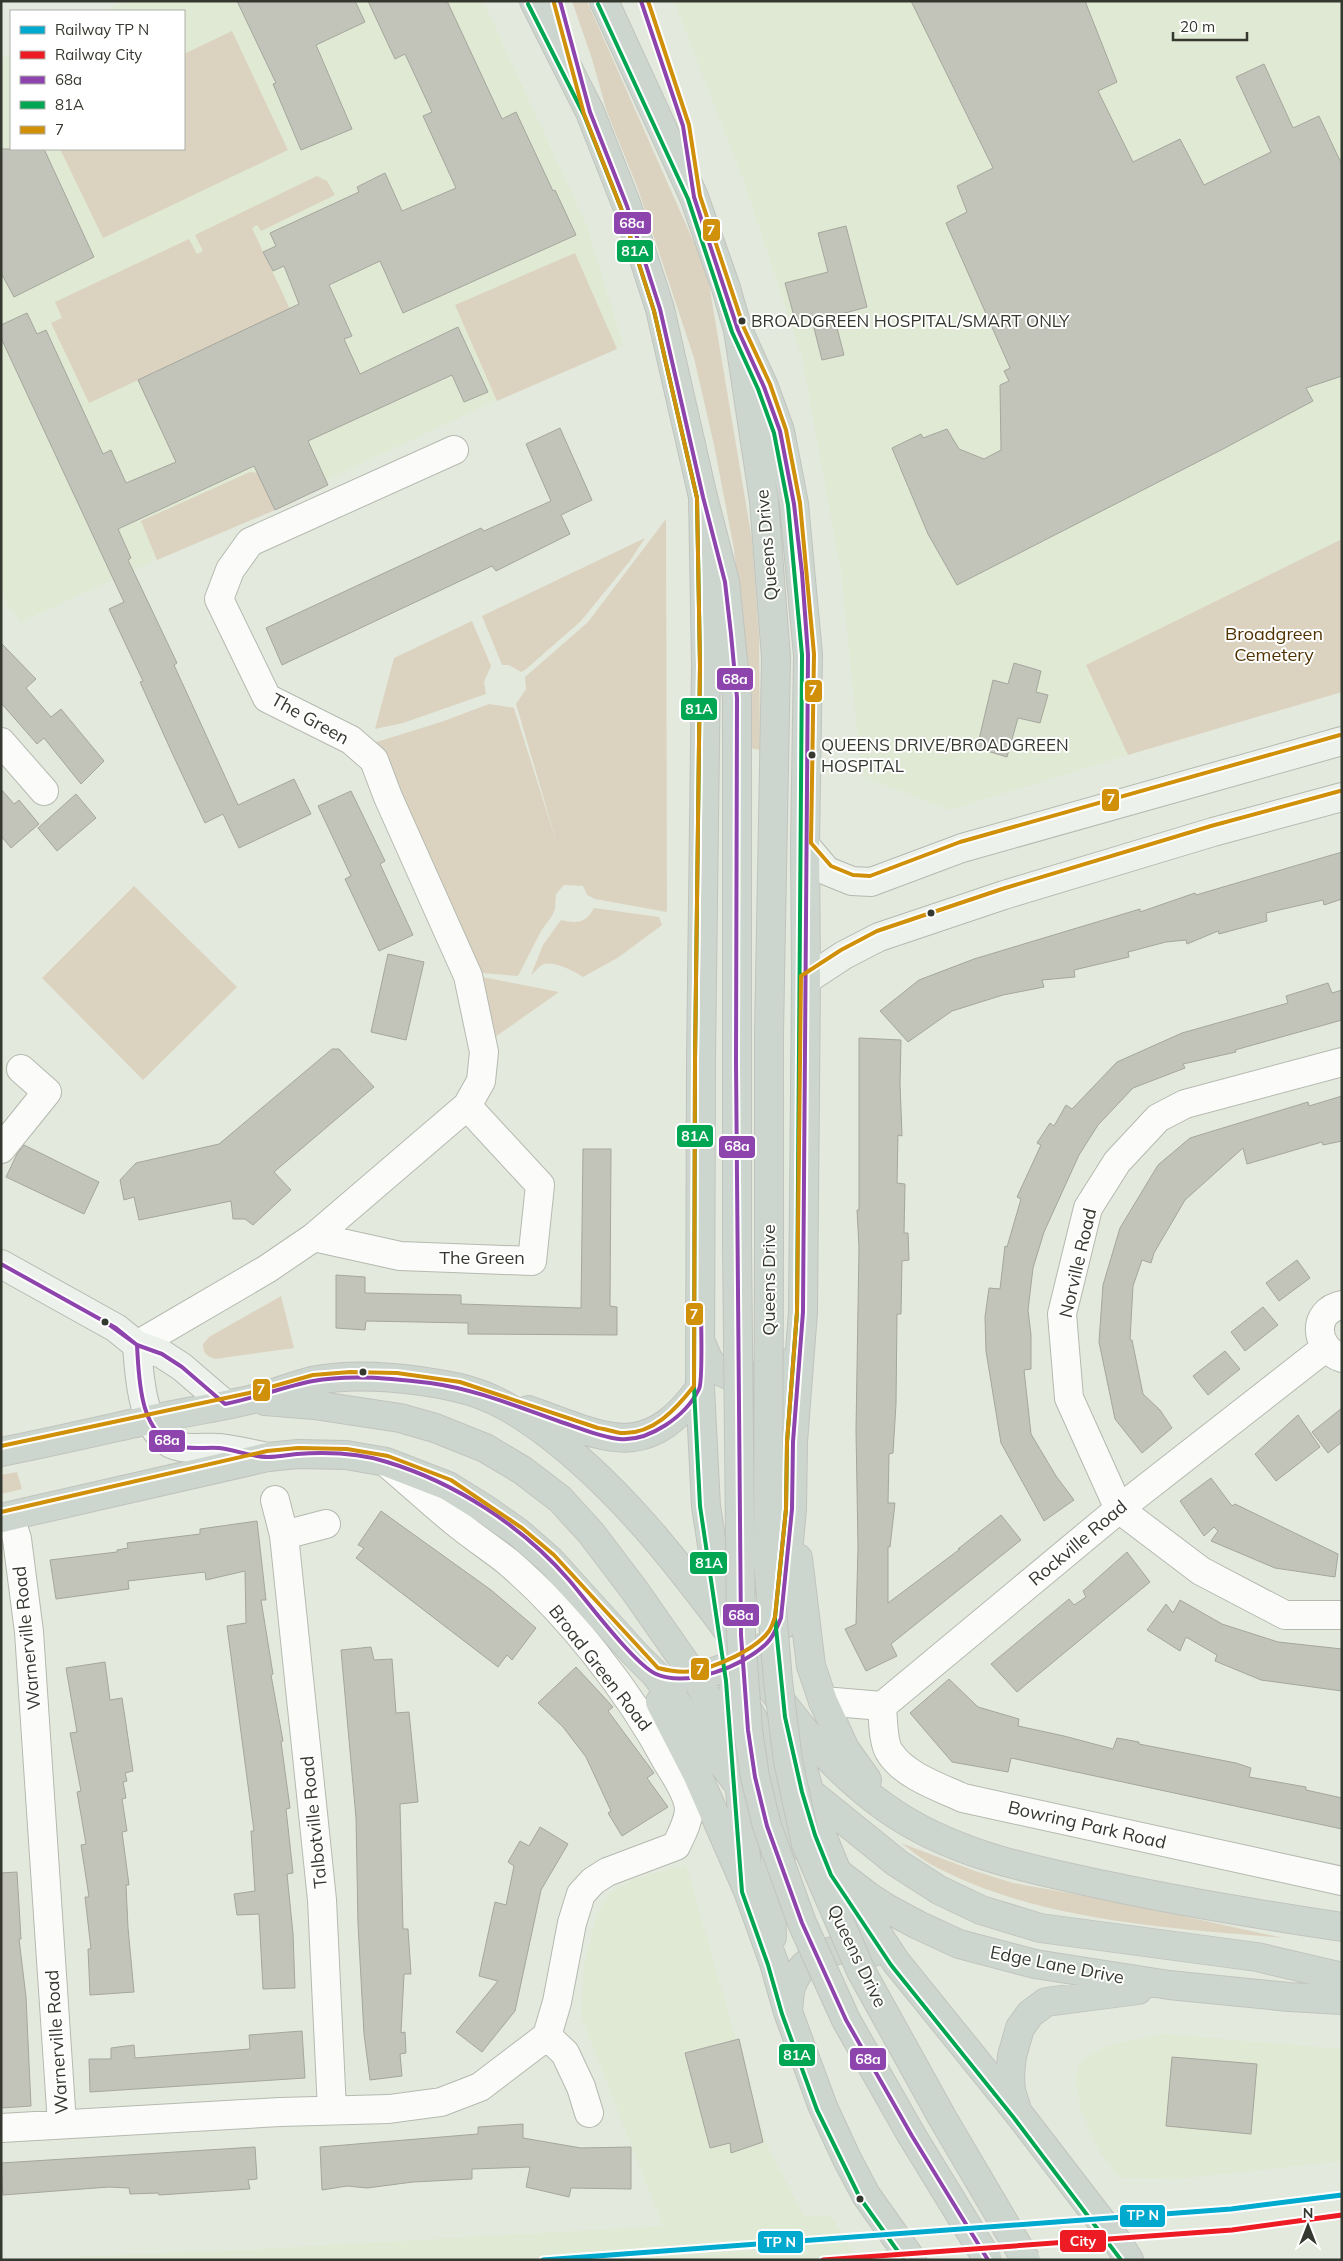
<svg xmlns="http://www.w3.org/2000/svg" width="1343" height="2261" font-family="Mulish,sans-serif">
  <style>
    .built { fill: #e0e9d3 }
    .green { fill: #dbd3c0 }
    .building { fill: #c2c4ba; stroke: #a5a69d }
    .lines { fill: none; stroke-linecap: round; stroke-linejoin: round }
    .street-casing { stroke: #b5b9af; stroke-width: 30 }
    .secondary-casing { stroke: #b5b9af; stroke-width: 30 }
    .highway-casing { stroke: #c1c4be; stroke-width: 30 }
    .street { stroke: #fbfcfa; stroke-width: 28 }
    .secondary { stroke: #ecf1ec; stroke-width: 28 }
    .highway { stroke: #ccd6ce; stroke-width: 28 }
    .highway-bridge-casing { stroke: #c1c4be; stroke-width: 30; stroke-linecap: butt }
    .highway-bridge { stroke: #ccd6ce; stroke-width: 28 }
    .bus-1-casing { stroke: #fff; stroke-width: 8 }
    .bus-2-casing { stroke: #fff; stroke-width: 8 }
    .bus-3-casing { stroke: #fff; stroke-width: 8 }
    .bus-1 { stroke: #8e44ad; stroke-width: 4 }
    .bus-2 { stroke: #00a651; stroke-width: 4 }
    .bus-3 { stroke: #d09009; stroke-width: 4 }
    .rail-1-casing { stroke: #fff; stroke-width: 9 }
    .rail-2-casing { stroke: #fff; stroke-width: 9 }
    .rail-1 { stroke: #00a9ce; stroke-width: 5 }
    .rail-2 { stroke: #ed1c24; stroke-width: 5 }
    .bus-dot { fill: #34382e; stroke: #fff; stroke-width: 2 }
    .labels { text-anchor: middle; stroke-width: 4; stroke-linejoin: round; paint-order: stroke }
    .bus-label { font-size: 17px; fill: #34382e; stroke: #fff; text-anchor: start }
    .street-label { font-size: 18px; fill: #34382e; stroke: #fff }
    .park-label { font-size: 18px; fill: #4f3200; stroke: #fff }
    .line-badge { stroke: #fff; stroke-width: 2 }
    .badge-label { font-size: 14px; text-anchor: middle; font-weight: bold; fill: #fff }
  </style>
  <rect width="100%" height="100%" fill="#e4e9dd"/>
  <path class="built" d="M126 1H483L586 224 623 345 507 395 187 546 20 622 1 593V59L11 54V149H184V11H105Z
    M674 1H1342V539L1086 665 1128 755 949 810 862 776 841 572 802 357 745 184Z
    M686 1865 765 2141 804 2217 831 2216 858 2260H1L244 2250 663 2226 581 2016 584 1967 597 1915 608 1895 634 1879Z
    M1162 2034 1342 2049V2161L1177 2179 1119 2178 1099 2150 1081 2110 1076 2081 1079 2065 1088 2055 1108 2046Z"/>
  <path class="green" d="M572 1H587L707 272 752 540 759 637 760 750 750 748 746 665 734 549 714 445 694 358 638 189 607 112 592 59Z
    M232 31 288 150 103 238 60 149H184V54Z
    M317 176 327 181 335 195 261 231 257 225 252 228 290 309 89 403 51 323 62 318 55 302 189 239 197 254 203 251 195 235Z
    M575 253 617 349 497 401 455 305Z
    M250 472 258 473 275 510 157 560 141 521Z
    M666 519 667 912 595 899 587 895 583 886 564 885 556 894 555 909 552 916 541 931 518 976 480 973 370 744 441 722 489 704 514 708 557 844 516 704 526 689 525 677 588 622Z
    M645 538 629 562 581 621 525 670 521 672 509 665H502L482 616Z
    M1342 539V692L1128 755 1086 665Z
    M472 621 491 666 484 682 486 694 403 723 375 729 394 658Z
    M134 886 237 987 143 1080 42 978Z
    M594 908 659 917 662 925 619 957 583 977C574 971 555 961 544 964 539 966 535 972 531 975L543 945 561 920C577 924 586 923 594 908Z
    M482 977 559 992 491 1040Z
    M281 1296 294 1348 215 1359C206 1356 203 1353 203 1344L209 1337Z
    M17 1472 22 1489 1 1494V1475Z
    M901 1843 975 1871 1013 1883 1119 1902 1284 1938C1168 1928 1036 1921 932 1865 921 1859 911 1850 901 1843Z"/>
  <path class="building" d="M237 1H355L365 22 316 45 352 129 301 150 273 84 276 83Z
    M368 1H447L502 119 516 112 553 191 555 190 576 235 403 313 380 261 329 285 352 336 344 339 360 374 458 327 488 392 464 402 452 375 308 441 328 485 275 510 254 466 118 529 131 558 128 560 177 663 174 665 238 805 294 779 311 814 239 848 223 814 205 823 173 755 140 682 143 681 109 609 124 602 1 338V325L27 313 37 334 46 330 103 454 111 450 126 483 176 462 138 380 299 304 284 266 273 271 263 252 276 246 270 233 359 192 357 187 385 173 402 211 456 188 423 116 432 112 405 54 395 59Z
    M911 1H1085L1117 82 1098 91 1133 162 1180 139 1204 185 1271 152 1236 77 1264 64 1293 128 1319 116 1342 165V376L1306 388 1313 401 1223 449 957 585 928 534 892 448 921 434 923 438 947 429 959 449 984 459 1001 450 1000 385 1009 381 1004 371 1010 368 946 223 967 212 957 186 993 168Z
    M1 149H44L94 257 14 297 1 273Z
    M846 226 867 307 834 316 844 355 822 360 811 316 795 320 785 283 828 272 818 233Z
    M560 428 592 500 561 515 570 534 496 571 492 566 282 665 266 628 481 528 484 531 551 501 526 444Z
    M1 643 36 679 26 688 51 717 61 709 104 761 81 784 44 738 37 744 1 703Z
    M1014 663 1041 671 1036 692 1048 695 1040 723 1018 718 1007 757 977 748 993 680 1008 684Z
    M1 789 14 804 19 800 39 824 11 848 1 836Z
    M351 791 385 861 380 864 413 935 379 951 345 879 351 876 318 806Z
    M76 794 96 818 57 851 38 828Z
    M1342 852V899L1324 905 1323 900 1266 913 1267 921 1219 934 1218 931 1187 944 1186 940 1166 942 1128 952 1129 957 1074 970 1075 977 1042 980 1044 987 1003 995 952 1011 908 1042 880 1011 919 980 974 959 1140 909V912L1195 893 1196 895Z
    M388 954 424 962 406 1040 371 1032Z
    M1328 983 1332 993 1342 990V1020L1235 1050 1236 1052 1183 1064 1185 1068 1133 1088 1098 1125 1079 1155 1044 1232 1033 1268 1028 1310 1031 1335V1369L1024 1370 1031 1434 1056 1476 1074 1500 1044 1521 1001 1443 986 1351 985 1317 989 1288 1000 1289 1005 1246 1007 1247 1021 1199 1017 1197 1041 1145 1037 1143 1050 1123 1054 1126 1066 1105 1072 1109 1117 1062 1182 1033 1288 1003 1286 996Z
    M859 1038 901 1040 900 1083 902 1136 898 1135 897 1183 905 1184 904 1233H908L909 1260 902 1261 901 1314H897L896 1404 893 1453 889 1454 888 1503H895L890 1547H888V1603L960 1549H958L1001 1515 1021 1540 891 1644 897 1656 866 1671 845 1629 856 1624 858 1547 856 1430 859 1247 857 1210H859Z
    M332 1049H339L374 1087 274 1172 291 1190 253 1225 245 1219H233L231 1201 139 1220 134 1197 124 1200 120 1180 136 1163 219 1144Z
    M1342 1096V1141L1323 1145 1322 1142 1247 1164 1243 1148 1185 1200 1154 1253 1151 1263 1142 1260 1133 1286 1130 1340H1132L1143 1394 1160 1410 1172 1428 1142 1453 1115 1419 1099 1342 1103 1285 1120 1228 1158 1165 1190 1138 1308 1102 1309 1106Z
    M24 1145 99 1182 84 1214 6 1177 17 1154Z
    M583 1149H611L610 1306 617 1307V1335L468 1334V1323L366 1321 365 1330 336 1328V1275L365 1277V1293L461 1295V1304L581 1308Z
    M1297 1260 1310 1278 1279 1301 1266 1283Z
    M1263 1307 1278 1325 1245 1351 1231 1332Z
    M1225 1351 1240 1369 1208 1395 1193 1376Z
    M1342 1408V1442L1328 1453 1312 1432Z
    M1298 1415 1320 1447 1276 1481 1255 1454Z
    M1211 1478 1232 1506 1235 1504 1338 1554 1335 1577 1275 1568 1211 1541 1218 1531 1214 1527 1204 1536 1180 1501Z
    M381 1511 491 1590 536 1628 512 1660 507 1655 498 1667 356 1558 364 1548 358 1545Z
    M257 1521 266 1600H261L273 1674 271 1675 283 1741 281 1742 290 1808 286 1809 293 1873 287 1874 293 1934 295 1988 263 1989 259 1914 237 1915 234 1894 255 1891 251 1831H254L227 1626 246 1623 245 1571 206 1580 205 1572 128 1581 129 1589 56 1599 50 1560 117 1552V1550L128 1548 127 1543 200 1534V1529Z
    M1127 1552 1150 1582 1017 1692 991 1664 1069 1599 1074 1605 1086 1597 1083 1591Z
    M1180 1600 1222 1624 1278 1642 1342 1649V1691L1261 1680 1215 1661 1217 1655 1186 1637 1180 1651 1147 1630 1166 1604 1173 1613Z
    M371 1647 374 1660 392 1659 396 1713 409 1712 418 1802 400 1804 403 1929H408L411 1974H404L401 2033 405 2032 406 2053 400 2054 402 2076 370 2080 364 2034 358 1924 356 1818 341 1650Z
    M105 1662 110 1700 122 1698 133 1771 125 1773 127 1781 123 1782 126 1798 122 1799 127 1831 122 1832 129 1885H126L128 1928 134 1992 90 1995 88 1949H91L85 1897H89L81 1845 86 1844 77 1792 81 1791 70 1733 77 1732 66 1668Z
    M576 1667 613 1707 608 1711 654 1773 647 1778 668 1807 622 1836 608 1813 611 1811 586 1757 563 1727 538 1703Z
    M949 1679 978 1707 1019 1719 1018 1726 1064 1736 1113 1749 1117 1738 1139 1742V1744L1236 1763 1251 1768 1249 1777 1306 1787V1790L1342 1798V1829L1011 1758 1008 1772 952 1762 910 1713Z
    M540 1827 568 1844 541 1890 515 2011 482 2052 456 2032 498 1981 479 1976 495 1902 506 1905 514 1866 508 1862 520 1841 529 1846Z
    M17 1872 21 1939H19L26 1997 31 2106 1 2108V1873Z
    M302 2031 305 2078 90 2092 89 2059H111V2048L134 2045 135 2058 250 2049 249 2035Z
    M739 2039 763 2142 731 2153 730 2143 710 2148 685 2053Z
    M1172 2057 1257 2064 1251 2134 1166 2126Z
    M523 2124V2138L581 2148 631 2147V2189L571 2188 569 2197 526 2187 530 2167 472 2169V2179L413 2182 367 2188 347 2186 322 2190 320 2147 478 2134V2127Z
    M255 2147 257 2179 248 2180 250 2189 159 2195 158 2193 130 2194 129 2188 109 2187 3 2195 1 2163Z"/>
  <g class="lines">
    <defs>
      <path id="street" d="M1 742 44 791
        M1342 1062 1185 1104 1158 1118 1117 1162 1088 1208 1062 1314 1069 1398 1119 1509 1201 1571 1285 1615H1342
        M1 1149 47 1092 21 1069
        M314 1237 400 1256 532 1261 540 1185 467 1106
        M1342 1305C1311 1311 1314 1349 1342 1358
        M137 1345 267 1269 314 1237 467 1106 481 1081 484 1052 468 976 388 797 374 760 351 740 267 698 219 599 230 570 250 542 454 450
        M275 1500 284 1535 322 1900 332 2110
        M10 1517 17 1539 29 1632 62 2124
        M284 1535 326 1524
        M823 1701 882 1706 1119 1509 1325 1348
        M882 1706C883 1718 883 1744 890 1753 905 1776 939 1787 963 1798L1342 1881
        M547 2036 565 2053 581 2087 589 2113
        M1 2128 280 2112 389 2109 441 2102 480 2087 547 2036 557 2002 572 1923 581 1894 593 1881 607 1872 676 1846C681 1835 688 1823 689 1810 689 1795 675 1775 667 1762 630 1692 568 1613 507 1561 493 1550 478 1540 464 1529 438 1509 414 1486 389 1465"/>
      <path id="secondary" d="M805 845 827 871 852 881 871 882 962 848 1342 741
        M806 980 844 955 879 937 1004 895 1213 832 1342 797
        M1 1264 116 1328 137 1345 162 1354 182 1367 225 1404
        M137 1345C139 1375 142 1441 181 1447 193 1449 207 1447 219 1448 236 1450 252 1454 268 1457"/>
      <path id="highway" d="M534 1 590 112 627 206 660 309 703 497 725 582 737 698V1244
        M604 1 694 197 726 288 738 330 764 501 776 658 769 1034V1245
        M738 330 764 387 780 431 794 504 808 655 805 845 806 980 803 1312 793 1442 792 1509 781 1626
        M703 497 706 665 701 1060 700 1388 706 1506 724 1623
        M700 1340C703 1347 706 1356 710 1362 728 1385 767 1381 787 1363
        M265 1401 314 1405 400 1418 435 1428 485 1448 522 1470 560 1499 591 1533 635 1591 695 1677 721 1721 806 1832
        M528 1410C604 1436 644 1465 700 1388
        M1 1452C52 1442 103 1430 153 1419 186 1412 220 1407 253 1399 273 1394 292 1386 312 1381 357 1372 415 1378 459 1388 494 1396 519 1413 548 1434 628 1495 690 1579 750 1660 792 1716 827 1766 886 1808 951 1854 1028 1869 1104 1885 1183 1902 1262 1915 1342 1927
        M1 1518 268 1457 298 1454 346 1455 386 1462 448 1486 485 1509 519 1533 550 1560 635 1654 655 1674 738 1784 778 1827 868 1896 888 1909 918 1925 959 1944 1035 1964 1169 1985 1289 1997 1342 2000
        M798 1558 811 1666 823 1701 845 1749 867 1780
        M679 1678C710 1676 736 1666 762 1648
        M733 1691C735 1758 745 1824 748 1891
        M660 1702 697 1774 748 1891 774 1963 788 2012 823 2107 847 2159 866 2195 912 2260
        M744 1703 764 1738 808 1791 897 1863 939 1890 981 1910 1040 1928 1257 1957 1342 1977
        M801 1762 821 1833 837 1872
        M848 1889 896 1962 1019 2114 1119 2244 1129 2260
        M772 1937 771 1907 776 1843
        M788 2011C789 2003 789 1994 791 1987 803 1953 841 1943 873 1952
        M1017 2110 1011 2091 1010 2075 1012 2056 1020 2028 1030 2014 1046 2002 1138 1990"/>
    </defs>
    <use href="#street" class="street-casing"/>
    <use href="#secondary" class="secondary-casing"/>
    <use href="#highway" class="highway-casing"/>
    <use href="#street" class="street"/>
    <use href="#secondary" class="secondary"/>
    <use href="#highway" class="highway"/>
    <defs>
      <path id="highway-bridge" d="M737 1244 741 1635 748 1730 755 1777 767 1826 802 1923 846 2020 912 2136 988 2260
        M769 1245 768 1561 778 1681 788 1761 806 1844 861 1971 943 2119 1026 2260"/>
    </defs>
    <use href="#highway-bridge" class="highway-bridge-casing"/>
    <use href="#highway-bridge" class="highway-bridge"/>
    <defs>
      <path id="bus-1" d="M560 1 590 112 627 206 660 309 703 497 725 582 731 634 737 698 736 1062 741 1635 748 1730 755 1777 767 1826 802 1923 846 2020 912 2136 988 2260
        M1 1264 116 1328 137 1345C139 1378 139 1434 178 1446 192 1450 206 1447 219 1448 236 1450 252 1457 268 1457 278 1457 287 1455 297 1454 326 1452 359 1453 387 1462 456 1483 522 1526 569 1580 587 1601 634 1664 656 1674 688 1688 744 1666 767 1643 774 1636 777 1627 781 1618L792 1509 793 1442 803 1312 808 655 802 573 794 504 780 431 764 387 738 330 694 197 683 126 641 1
        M108 1324 137 1345 162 1354 182 1367 225 1404C255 1398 283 1387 313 1381 350 1374 393 1378 430 1383 475 1389 518 1407 561 1422 580 1428 599 1437 619 1439 649 1442 686 1416 699 1389 703 1382 701 1323 701 1310"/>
      <path id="bus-2" d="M528 4 584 115 621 208 654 311 697 498 700 665 695 1060 694 1388 700 1506 726 1681 742 1892 768 1965 782 2014 817 2110 860 2198 904 2260
        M598 4 688 199 732 332 758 389 774 433 788 505 802 655 797 1312 787 1442 786 1509 775 1618 785 1717 802 1792 815 1835 831 1875 891 1965 1014 2118 1121 2260"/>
      <path id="bus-3" d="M648 1 689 125 700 196 744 328 770 384 786 430 800 503 814 654 811 843 831 866 853 875 870 876 960 842 1340 735
        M1 1446 249 1393 313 1375 350 1372 397 1373 460 1382 598 1428C606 1429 614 1432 621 1433 653 1435 676 1409 694 1386L695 1060 700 665 697 498 654 311 621 208 584 114 554 3
        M1 1512 267 1451 298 1448 347 1449 388 1456 451 1480 522 1528 554 1555 658 1668C670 1671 681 1673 693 1671 716 1667 756 1650 769 1631 772 1627 773 1622 775 1617L786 1509 787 1442 797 1312 801 976 841 950 877 931 1002 889 1211 826 1340 791"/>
    </defs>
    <use href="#bus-1" class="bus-1-casing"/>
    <use href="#bus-2" class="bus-2-casing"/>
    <use href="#bus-3" class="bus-3-casing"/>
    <use href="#bus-1" class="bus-1"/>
    <use href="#bus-2" class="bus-2"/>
    <use href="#bus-3" class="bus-3"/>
    <defs>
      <path id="rail-1" d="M543 2260 1231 2209 1342 2195"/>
      <path id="rail-2" d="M823 2260 1232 2230 1342 2215"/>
    </defs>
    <use href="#rail-1" class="rail-1-casing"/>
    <use href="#rail-2" class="rail-2-casing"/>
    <use href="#rail-1" class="rail-1"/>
    <use href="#rail-2" class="rail-2"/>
  </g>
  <g class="bus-dot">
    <circle cx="742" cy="321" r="4.5"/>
    <circle cx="812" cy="755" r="4.5"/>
    <circle cx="931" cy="913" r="4.5"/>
    <circle cx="105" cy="1322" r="4.5"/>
    <circle cx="363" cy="1372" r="4.5"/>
    <circle cx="860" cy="2199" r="4.5"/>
  </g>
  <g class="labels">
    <g class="bus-label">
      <text x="751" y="327">BROADGREEN HOSPITAL/SMART ONLY</text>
      <text x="821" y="751">QUEENS DRIVE/BROADGREEN<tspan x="821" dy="21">HOSPITAL</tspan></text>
    </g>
    <g class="street-label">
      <text transform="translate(767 545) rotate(-95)" y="6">Queens Drive</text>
      <text transform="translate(310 719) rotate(29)" y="6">The Green</text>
      <text x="482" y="1264">The Green</text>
      <text transform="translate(1078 1263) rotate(-77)" y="6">Norville Road</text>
      <text transform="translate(769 1280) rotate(-90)" y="6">Queens Drive</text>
      <text transform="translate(1078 1543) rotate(-40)" y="6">Rockville Road</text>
      <text transform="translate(27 1638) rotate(-96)" y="6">Warnerville Road</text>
      <text transform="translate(600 1668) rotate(52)" y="6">Broad Green Road</text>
      <text transform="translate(314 1822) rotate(-96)" y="6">Talbotville Road</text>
      <text transform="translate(1087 1825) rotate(13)" y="6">Bowring Park Road</text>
      <text transform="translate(857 1956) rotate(64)" y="6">Queens Drive</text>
      <text transform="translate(1057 1965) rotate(11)" y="6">Edge Lane Drive</text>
      <text transform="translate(57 2042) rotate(-94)" y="6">Warnerville Road</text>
    </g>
    <g class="park-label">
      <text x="1274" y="640">Broadgreen<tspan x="1274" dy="21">Cemetery</tspan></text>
    </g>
  </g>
  <g class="line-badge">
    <rect x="613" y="211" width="39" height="24" rx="5" fill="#8e44ad"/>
    <rect x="702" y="218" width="19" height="24" rx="5" fill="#d09009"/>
    <rect x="616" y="239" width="38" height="24" rx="5" fill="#00a651"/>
    <rect x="716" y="667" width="38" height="24" rx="5" fill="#8e44ad"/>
    <rect x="804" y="679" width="19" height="24" rx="5" fill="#d09009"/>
    <rect x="680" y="697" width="38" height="24" rx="5" fill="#00a651"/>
    <rect x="1101" y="788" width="19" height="24" rx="5" fill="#d09009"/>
    <rect x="676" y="1124" width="38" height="24" rx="5" fill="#00a651"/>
    <rect x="718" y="1135" width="38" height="24" rx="5" fill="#8e44ad"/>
    <rect x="685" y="1302" width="19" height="24" rx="5" fill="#d09009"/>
    <rect x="252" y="1378" width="19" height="24" rx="5" fill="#d09009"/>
    <rect x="148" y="1429" width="38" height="24" rx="5" fill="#8e44ad"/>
    <rect x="689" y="1551" width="39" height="24" rx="5" fill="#00a651"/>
    <rect x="722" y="1603" width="38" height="24" rx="5" fill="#8e44ad"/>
    <rect x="690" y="1657" width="20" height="24" rx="5" fill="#d09009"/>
    <rect x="778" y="2043" width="38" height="24" rx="5" fill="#00a651"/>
    <rect x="849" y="2047" width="38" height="24" rx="5" fill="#8e44ad"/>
    <rect x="1119" y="2204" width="47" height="24" rx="5" fill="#00a9ce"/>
    <rect x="1059" y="2229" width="48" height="24" rx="5" fill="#ed1c24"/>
    <rect x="757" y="2230" width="47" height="24" rx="5" fill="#00a9ce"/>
  </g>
  <g class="badge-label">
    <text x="632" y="228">68a</text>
    <text x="711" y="235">7</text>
    <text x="635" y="256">81A</text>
    <text x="735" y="684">68a</text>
    <text x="813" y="695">7</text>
    <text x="699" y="714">81A</text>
    <text x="1111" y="804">7</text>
    <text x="695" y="1141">81A</text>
    <text x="737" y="1151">68a</text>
    <text x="694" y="1319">7</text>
    <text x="261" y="1394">7</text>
    <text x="167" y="1445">68a</text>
    <text x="709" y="1568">81A</text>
    <text x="741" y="1620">68a</text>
    <text x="700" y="1674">7</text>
    <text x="797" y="2060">81A</text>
    <text x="868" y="2064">68a</text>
    <text x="1143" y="2220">TP N</text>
    <text x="1083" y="2246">City</text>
    <text x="780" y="2247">TP N</text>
  </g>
  <rect width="1343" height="2261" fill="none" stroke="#34382e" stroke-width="5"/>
  <rect x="10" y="10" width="175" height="140" fill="#ffffff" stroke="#aeafab"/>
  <rect x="20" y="26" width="25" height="8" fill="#00a9ce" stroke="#aeafab"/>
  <text x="55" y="35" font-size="15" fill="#34382e">Railway TP N</text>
  <rect x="20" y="51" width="25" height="8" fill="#ed1c24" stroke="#aeafab"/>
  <text x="55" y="60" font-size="15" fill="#34382e">Railway City</text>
  <rect x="20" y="76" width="25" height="8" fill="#8e44ad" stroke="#aeafab"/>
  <text x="55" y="85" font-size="15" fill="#34382e">68a</text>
  <rect x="20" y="101" width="25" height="8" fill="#00a651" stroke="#aeafab"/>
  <text x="55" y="110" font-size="15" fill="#34382e">81A</text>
  <rect x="20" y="126" width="25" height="8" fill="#d09009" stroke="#aeafab"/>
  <text x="55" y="135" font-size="15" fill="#34382e">7</text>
  <g transform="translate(1308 2226)" stroke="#ffffff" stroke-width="4" paint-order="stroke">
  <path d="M0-4L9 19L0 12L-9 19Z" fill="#34382e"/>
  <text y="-8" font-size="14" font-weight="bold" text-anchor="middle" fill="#34382e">N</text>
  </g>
  <path d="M1173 32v8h74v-8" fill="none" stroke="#34382e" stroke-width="2.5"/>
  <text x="1180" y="32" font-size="15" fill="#34382e" stroke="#ffffff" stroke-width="4" paint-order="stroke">20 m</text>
</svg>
